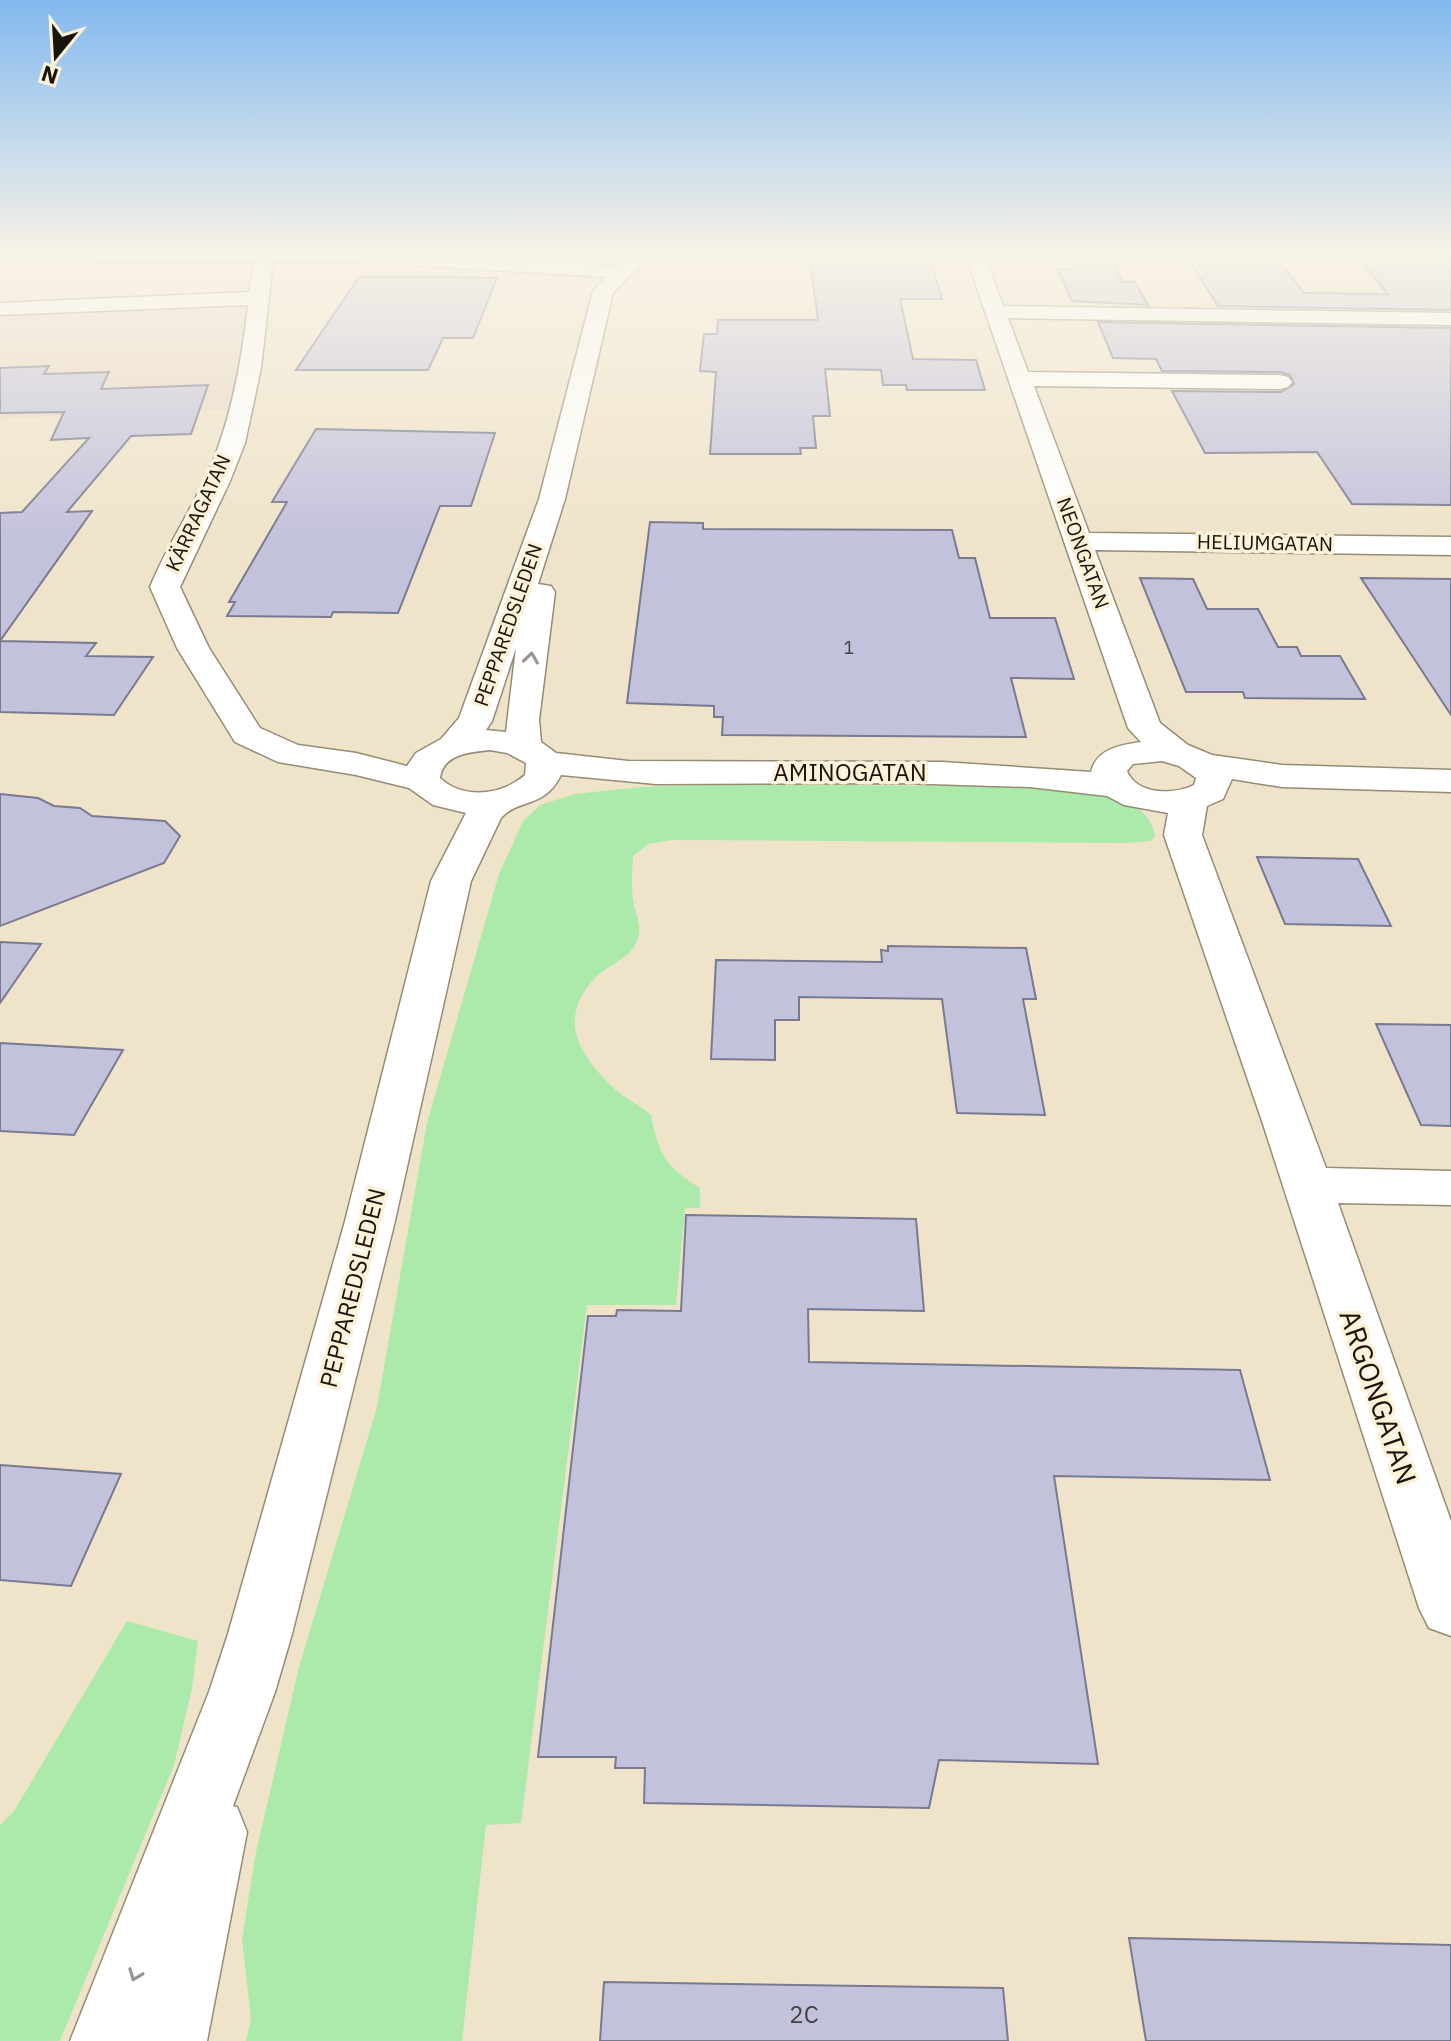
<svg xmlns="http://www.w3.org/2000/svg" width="1451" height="2041" font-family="'IBM Plex Sans',sans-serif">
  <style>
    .commercial { fill: #e8d8c6 }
    .green { fill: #aceaab }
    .building { fill: #c3c2dc; stroke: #797990; stroke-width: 2 }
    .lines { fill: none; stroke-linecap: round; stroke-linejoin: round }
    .minor-casing { stroke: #968b74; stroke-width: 3 }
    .minor { fill: #fff; fill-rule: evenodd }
    .oneway { stroke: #989692 }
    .labels { text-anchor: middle; stroke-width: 7; stroke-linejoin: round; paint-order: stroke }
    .far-number-label { font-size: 18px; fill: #444040 }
    .far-street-label { font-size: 20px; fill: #19150c; stroke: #fdf1d7 }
    .street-label { font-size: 24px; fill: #19150c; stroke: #fdf1d7 }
    .near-number-label { font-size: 24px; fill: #444040 }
    .near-street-label { font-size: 28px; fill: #19150c; stroke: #fdf1d7 }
  </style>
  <rect width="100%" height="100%" fill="#efe4ca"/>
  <path class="commercial" d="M251 301 234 409 0 419V310Z"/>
  <path class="green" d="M723 784 1085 787C1112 796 1150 803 1155 836L1151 841 1125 843 672 840 648 844 633 856C632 870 631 885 633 899 635 917 645 927 635 945 628 958 608 966 597 976 555 1018 579 1056 616 1090 627 1100 640 1105 651 1115 659 1155 665 1166 700 1188V1208H685L676 1305H587L521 1823 486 1825 462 2041H246L251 2019 242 1939 256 1852 299 1667 377 1407 427 1123 499 874 523 821 540 805 575 794 641 787Z
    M127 1621 198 1641 192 1689 174 1765 60 2041H0V1825L14 1811Z"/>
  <path class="building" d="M809 253H928L942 299H900L913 359 976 360 985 390H907L906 385H883L881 370 825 369 830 416H813L816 448H800L801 454H710L716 372 700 371 704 334H717L718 320H818Z
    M1065 253H1108L1123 282H1135L1148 305 1072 301 1058 269H1072Z
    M1354 253H1451V310L1218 306 1188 259 1278 260 1304 293 1388 294Z
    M359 277H443L497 278 473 338H443L428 370H296Z
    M1098 322 1451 328V505L1352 504 1317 452 1205 453 1172 391 1281 392 1294 384 1290 375 1280 372 1162 371 1156 359 1113 358Z
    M49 366 44 374 109 372 101 389 208 385 191 434 131 436 67 512 92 511 0 641V513L22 512 89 438 51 440 64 412 0 413V368Z
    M316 429 495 433 471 506H440L398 613 333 612 331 617 227 616 235 602H229L287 502H272Z
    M650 522 703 523V529L952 530 959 558H975L990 618H1055L1074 679 1011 678 1026 737 722 735 723 717H714V706L627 703Z
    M1140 578 1193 579 1207 609H1258L1278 647H1297L1301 656H1340L1365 699 1245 698 1243 692H1186Z
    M1361 578 1451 579V715Z
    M0 641 96 643 86 656 153 657 114 715 0 712Z
    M0 794 38 798 54 806 80 808 92 816 165 821 180 836 164 863 0 926Z
    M1257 857 1358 859 1391 926 1285 924Z
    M0 942 41 944 0 1003Z
    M888 946 1026 948 1036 999H1023L1045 1115 957 1113 942 999 799 997V1020H775V1060L711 1059 716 960 882 962 881 950 888 951Z
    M1376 1024 1451 1025V1126L1421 1125Z
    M0 1043 123 1050 74 1135 0 1131Z
    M686 1215 916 1219 924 1311 808 1309 809 1362 1240 1370 1270 1480 1054 1476 1098 1764 939 1760 929 1808 644 1803 645 1768H615L616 1757H538L588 1316H616L617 1310 681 1311Z
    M0 1465 121 1474 71 1586 0 1580Z
    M1129 1938 1451 1945V2041H1146Z
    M604 1982 1003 1988 1008 2041H600Z"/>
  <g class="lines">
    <defs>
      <path id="minor" d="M46 253H404L617 266 630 253H644L647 257 644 261 613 293 565 499 538 584 551 586 555 592 539 720 541 742 556 753 628 761 943 762 1091 772C1096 749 1120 745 1141 742L1128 728 965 253H984L1003 306 1451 313V325L1008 318 1028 372 1280 375 1288 377 1292 382 1288 387 1280 389 1034 386 1089 533 1451 537V555L1095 550 1160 723 1188 745 1212 755 1282 765 1451 770V792L1282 787 1232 779 1223 799 1207 806 1202 835 1326 1168 1451 1171V1205L1338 1203 1451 1521V1636L1429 1628 1419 1608 1263 1124 1164 835 1168 813 1124 805 1107 796 1030 787 899 783 656 784 561 775C544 809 519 798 501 818L471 881 394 1225 292 1634 275 1692 233 1806 237 1807 247 1832 207 2041H70L209 1692 228 1634 344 1225 431 881 466 813 433 805 409 788 356 775 278 762 235 742 177 648 150 587C167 545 193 508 211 466 232 415 242 359 248 305L0 315V303L249 292 254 262C224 262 59 267 46 253ZM273 262 374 263 606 277 593 291 539 499 459 718 441 739 416 753 407 766 356 753 298 745 260 728 209 648 180 587 230 481 245 443 261 368ZM516 648 506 732 486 730 492 721ZM490 750 507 753 526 763 525 775C502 795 464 800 440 778 443 754 470 752 490 750ZM1162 761 1179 766 1196 778 1194 785C1173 795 1137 795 1127 771L1133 764Z"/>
    </defs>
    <use href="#minor" class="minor-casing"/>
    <use href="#minor" class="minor"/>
  </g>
  <defs><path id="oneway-chevron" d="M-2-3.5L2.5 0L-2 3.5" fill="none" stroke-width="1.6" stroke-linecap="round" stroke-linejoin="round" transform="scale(2)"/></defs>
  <g class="oneway">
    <use href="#oneway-chevron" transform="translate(531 658) rotate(-82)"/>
    <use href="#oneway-chevron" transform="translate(135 1975) rotate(111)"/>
  </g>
  <linearGradient id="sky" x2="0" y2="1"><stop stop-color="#83b9ef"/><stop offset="0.47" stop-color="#f8f3e7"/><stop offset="1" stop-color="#f8f3e7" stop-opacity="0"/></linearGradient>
  <rect width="1451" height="539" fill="url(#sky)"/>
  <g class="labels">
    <g class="far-number-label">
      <text x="849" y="654">1</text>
    </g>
    <g class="far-street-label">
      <text transform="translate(198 513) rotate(-65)" y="7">KÄRRAGATAN</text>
      <text transform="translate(1265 543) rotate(1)" y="7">HELIUMGATAN</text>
      <text transform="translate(1083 553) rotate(70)" y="7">NEONGATAN</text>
      <text transform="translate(508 625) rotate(-71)" y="7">PEPPAREDSLEDEN</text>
    </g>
    <g class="street-label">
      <text x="850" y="781">AMINOGATAN</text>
      <text transform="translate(353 1288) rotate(-76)" y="8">PEPPAREDSLEDEN</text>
    </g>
    <g class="near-number-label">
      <text x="804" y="2023">2C</text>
    </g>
    <g class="near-street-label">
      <text transform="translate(1378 1397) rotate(71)" y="10">ARGONGATAN</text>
    </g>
  </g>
  <g transform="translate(56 56) rotate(198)" stroke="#fdf1d7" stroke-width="6" paint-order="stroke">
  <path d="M0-6L14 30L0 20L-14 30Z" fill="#19150c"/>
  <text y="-12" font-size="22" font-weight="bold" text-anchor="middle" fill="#19150c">N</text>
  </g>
</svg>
